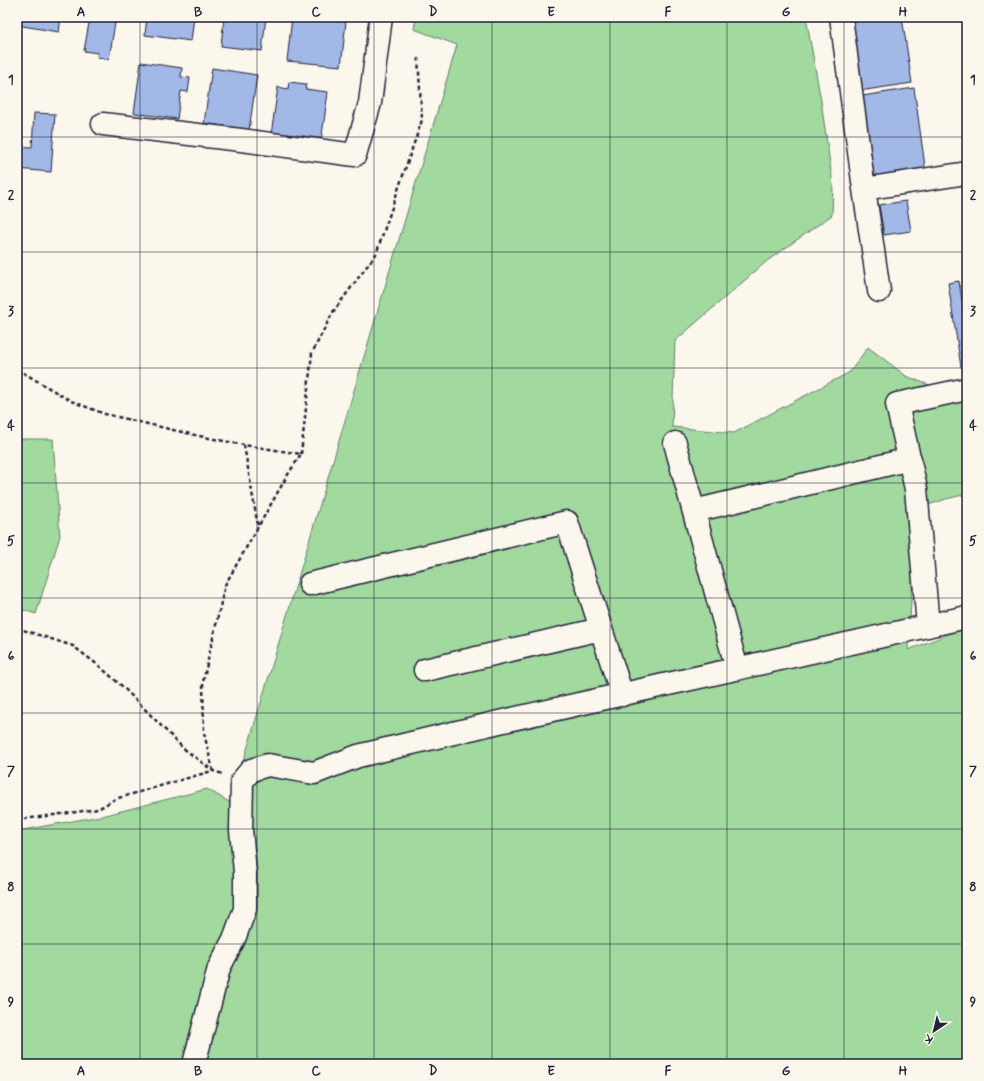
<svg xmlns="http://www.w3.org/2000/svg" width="984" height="1081" font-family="Mynerve,sans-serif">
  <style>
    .green { fill: #a1d99e; stroke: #627e6c }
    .building { fill: #a2b8e6; stroke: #22223b }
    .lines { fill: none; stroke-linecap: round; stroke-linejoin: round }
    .minor-casing { stroke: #22223b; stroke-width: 25 }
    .path { stroke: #22223b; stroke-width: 2.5; stroke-dasharray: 4 3; stroke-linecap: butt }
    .minor { stroke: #fbf7ec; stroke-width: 22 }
    .grid { fill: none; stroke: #22223b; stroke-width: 1; stroke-opacity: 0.55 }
    .neatline { fill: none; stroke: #22223b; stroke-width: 1.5 }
    .grid-label { font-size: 13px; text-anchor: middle; font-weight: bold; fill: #22223b }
  </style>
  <rect width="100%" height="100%" fill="#fbf7ec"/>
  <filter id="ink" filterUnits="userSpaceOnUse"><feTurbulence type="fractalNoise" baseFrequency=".025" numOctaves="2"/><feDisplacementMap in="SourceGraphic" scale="8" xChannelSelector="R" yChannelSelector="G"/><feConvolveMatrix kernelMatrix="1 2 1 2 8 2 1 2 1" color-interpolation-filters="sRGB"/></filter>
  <g filter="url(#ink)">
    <path class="green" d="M416 17H806L821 101 833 185 832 215 767 261 675 341 672 427 734 433 850 372 868 347 906 376 967 400V494L946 499 917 509 908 650 967 627V1064H17V831L106 815 207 789 231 803 457 45 414 29Z
      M17 439H53L60 536 36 614 17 608Z"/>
    <path class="building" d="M17 17H61L59 32 17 25Z
      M90 17H116L109 59 97 57 98 53 84 51Z
      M147 17H194L191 41 145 35Z
      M224 17H266L262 51 221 46Z
      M292 17 346 22 341 66 287 61Z
      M841 17H902L912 83 852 92Z
      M141 62 182 68 181 77 190 78 188 92 181 91 177 119 134 113Z
      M212 68 257 75 249 130 204 123Z
      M289 82 306 84 305 89 328 92 321 142 271 135 278 87 288 89Z
      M914 88 926 173 868 181 856 97Z
      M34 113 55 114 51 172 17 169V146L32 147Z
      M906 201 911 231 884 235 879 205Z
      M959 281 967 332V366L961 367 948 283Z"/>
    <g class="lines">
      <defs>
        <path id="minor" d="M841 17 864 189 879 291
          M103 124 241 140 355 155 370 103 381 17
          M864 189 967 173
          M675 443 737 669
          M694 511 910 459
          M310 584 567 522 622 695
          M928 626 916 489 897 404 967 389
          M425 670 601 629
          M194 1064 219 968 234 939 245 909V872L241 830 242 781 251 770 268 765 314 773 358 756 499 722 967 617"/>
      </defs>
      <use href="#minor" class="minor-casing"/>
      <path class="path" d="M17 369 71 401 105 414 199 436 244 445
        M301 454 312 353 333 312 376 254 422 120 418 58
        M17 628 73 646 98 665 123 687 183 748 213 771 223 774
        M213 771 204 733 203 682 225 585 287 476 301 454 244 445 258 527
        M17 820 98 809 115 799 212 771"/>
      <use href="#minor" class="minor"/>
    </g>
  </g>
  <path class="grid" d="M140 17V1064M257 17V1064M374 17V1064M492 17V1064M610 17V1064M727 17V1064M844 17V1064M17 137H967M17 252H967M17 368H967M17 483H967M17 598H967M17 713H967M17 829H967M17 944H967"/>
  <rect width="984" height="1081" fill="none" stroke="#fbf7ec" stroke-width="44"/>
  <g transform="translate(934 1031) rotate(215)" stroke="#fbf7ec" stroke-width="3" paint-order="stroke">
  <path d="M0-3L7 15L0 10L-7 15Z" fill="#22223b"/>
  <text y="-6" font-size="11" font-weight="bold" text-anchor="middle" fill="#22223b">K</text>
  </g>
  <rect x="22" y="22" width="940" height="1037" class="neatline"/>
  <g class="grid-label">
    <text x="81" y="16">A</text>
    <text x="198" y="16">B</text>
    <text x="316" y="16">C</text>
    <text x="433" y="16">D</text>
    <text x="551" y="16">E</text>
    <text x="668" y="16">F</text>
    <text x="786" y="16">G</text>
    <text x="903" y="16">H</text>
    <text x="11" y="84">1</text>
    <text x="973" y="84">1</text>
    <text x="11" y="199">2</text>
    <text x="973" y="199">2</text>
    <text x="11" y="315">3</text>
    <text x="973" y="315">3</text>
    <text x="11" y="430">4</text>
    <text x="973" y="430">4</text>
    <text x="11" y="545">5</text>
    <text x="973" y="545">5</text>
    <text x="11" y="660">6</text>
    <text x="973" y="660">6</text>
    <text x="11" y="775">7</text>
    <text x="973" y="775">7</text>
    <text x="11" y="891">8</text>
    <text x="973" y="891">8</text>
    <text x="11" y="1006">9</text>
    <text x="973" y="1006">9</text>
    <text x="81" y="1075">A</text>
    <text x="198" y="1075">B</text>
    <text x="316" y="1075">C</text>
    <text x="433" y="1075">D</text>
    <text x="551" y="1075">E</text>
    <text x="668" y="1075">F</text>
    <text x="786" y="1075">G</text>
    <text x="903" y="1075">H</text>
  </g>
</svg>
